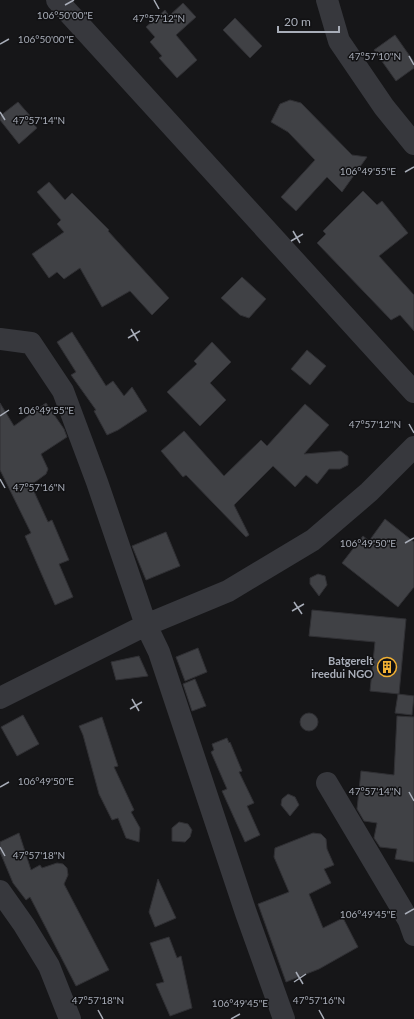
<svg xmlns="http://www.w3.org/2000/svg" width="414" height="1019" font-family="Lato,sans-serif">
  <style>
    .building { fill: #404145; stroke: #303034 }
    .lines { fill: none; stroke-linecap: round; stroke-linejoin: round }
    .minor { stroke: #37383d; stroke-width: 22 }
    .ticks { fill: none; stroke: #a8adb8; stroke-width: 1.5 }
    .labels { text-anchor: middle; stroke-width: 3; stroke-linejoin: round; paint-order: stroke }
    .poi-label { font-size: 11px; font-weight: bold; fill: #a8adb8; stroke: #111113; text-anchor: end }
    .ticks-label { font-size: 10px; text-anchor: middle; fill: #a8adb8; stroke: #111113; stroke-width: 3; stroke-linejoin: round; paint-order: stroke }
  </style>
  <rect width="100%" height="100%" fill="#161618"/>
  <path class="building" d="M183 3 196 17 176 35 197 60 177 78 159 58 162 56 150 42 155 37 146 27 165 10 169 16Z
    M235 18 262 46 250 58 223 30Z
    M395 35 414 62V68L396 81 374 50Z
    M290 100 301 103 352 155 367 157 342 192 327 177 296 211 281 197 315 160 288 132 271 122 280 104Z
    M18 102 32 118 30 119 37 128 19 144 0 120V116Z
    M49 182 65 200 72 193 109 230 108 231 169 298 152 315 130 291 102 307 80 268 64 279 57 272 49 278 32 254 64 232 57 224 61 220 37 192Z
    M363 191 377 205 382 201 408 233 379 256 414 295V331L400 315 391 320 317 243 326 234 323 231Z
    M242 277 266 299 249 318 240 315 221 298Z
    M72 332 106 386 113 381 124 396 132 387 147 411 118 430 107 435 94 411 96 410 71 375 76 372 57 342Z
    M212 342 231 362 210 383 226 400 200 426 167 392 197 364 194 361Z
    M307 350 326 366 310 385 291 369Z
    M0 403 14 426 46 403 64 429 67 437 41 454 48 469 46 474 31 485 48 522 52 520 69 560 59 564 73 597 55 605 25 536 31 533 0 470Z
    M305 404 329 425 304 454 341 451 348 456V465L340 469H329L317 484 306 475 295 487 273 466 234 505 249 535 246 537 186 475 183 477 161 451 184 431 224 476 261 440 267 446Z
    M385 519 414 542V587L398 607 342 563 363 536 369 541Z
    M166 532 180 566 146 580 132 546Z
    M318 574 325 576 327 585 319 596 310 584V578Z
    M312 610 406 619 399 694 370 691 375 642 309 636Z
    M198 648 207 672 185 681 176 657Z
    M139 656 148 676 116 680 111 662Z
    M195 679 206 706 192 711 183 684Z
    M398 694 414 696 412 715 395 713Z
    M300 722a9 9 0 1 1 18 0a9 9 0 1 1-18 0Z
    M23 715 39 744 17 756 1 727Z
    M397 716 414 717V862L395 859 397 849 380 847 374 838 377 823 364 821 357 809 361 771 394 775Z
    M102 717 118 766 114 767 134 810 131 812 140 828 139 842 126 838 118 818 112 820 99 794 83 735 79 726Z
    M227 738 229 743 230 742 242 771 239 772 254 803 247 806 260 835 245 842 222 791 227 789 211 752 214 750 212 744Z
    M288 794 295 797 299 805 290 816 281 805 282 799Z
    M179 822 188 824 192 830 190 837 185 842 172 841V828Z
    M19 833 31 870 40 865 42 868 57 863 63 864 67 868 68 875 64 884 109 970 76 986 30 897 26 900 13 883 0 852V842Z
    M313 833 321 834 326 839 327 849 334 865 324 869 331 883 309 894 323 928 343 918 358 947 319 969 286 982 258 904 289 892 274 857 275 848Z
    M158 879 176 918 155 927 149 912Z
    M169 937 177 958 181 956 192 1008 170 1016 156 984 164 982 150 943Z"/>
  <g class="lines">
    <path class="minor" d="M57 0 414 392
      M327 0 339 41 384 107 414 144
      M0 339 31 343 63 391 97 482 146 625 159 652 246 913 284 1019
      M0 698 146 625 228 591 313 540 369 492 414 447
      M327 783 409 921 414 935
      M0 891 24 925 49 966 70 1019"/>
  </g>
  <path class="ticks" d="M154 0 159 9M65 5 74 0M0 44 9 39M409 56 414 65M0 112 5 120M405 172 414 167M293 231 300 243M291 241 303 234M131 329 138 341M128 338 140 331M0 416 9 410M409 424 414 433M0 479 5 488M405 543 414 538M294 602 302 614M292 611 304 604M132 699 139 711M130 709 142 702M0 787 9 782M409 792 414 801M0 847 5 856M405 914 414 909M296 972 303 984M294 982 306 974M98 1010 103 1019M319 1010 324 1019M231 1019 240 1014"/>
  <defs>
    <symbol id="building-ring" viewBox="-11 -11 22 22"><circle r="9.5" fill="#111113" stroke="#f2b134" stroke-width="1.5"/><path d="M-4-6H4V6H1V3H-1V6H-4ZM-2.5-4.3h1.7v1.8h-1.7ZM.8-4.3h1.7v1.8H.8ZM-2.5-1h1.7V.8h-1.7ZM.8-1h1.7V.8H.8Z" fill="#f2b134"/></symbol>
  </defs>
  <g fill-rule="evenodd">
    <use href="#building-ring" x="376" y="656" width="22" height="22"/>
  </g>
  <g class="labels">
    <g class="poi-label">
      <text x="373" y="665">Batgerelt<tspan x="373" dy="13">ireedui NGO</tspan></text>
    </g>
  </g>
  <g class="ticks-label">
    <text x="65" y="19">106°50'00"E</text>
    <text x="159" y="22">47°57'12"N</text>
    <text x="46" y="43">106°50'00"E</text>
    <text x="375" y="60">47°57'10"N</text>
    <text x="39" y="124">47°57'14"N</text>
    <text x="368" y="175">106°49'55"E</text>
    <text x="46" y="414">106°49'55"E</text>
    <text x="375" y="428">47°57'12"N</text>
    <text x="39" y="491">47°57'16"N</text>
    <text x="368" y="547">106°49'50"E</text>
    <text x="46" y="785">106°49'50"E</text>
    <text x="375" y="795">47°57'14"N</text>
    <text x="39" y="859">47°57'18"N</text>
    <text x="368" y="918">106°49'45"E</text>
    <text x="98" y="1004">47°57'18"N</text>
    <text x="319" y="1004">47°57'16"N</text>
    <text x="240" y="1007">106°49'45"E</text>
  </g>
  <path d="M278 26v6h61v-6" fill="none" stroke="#a8adb8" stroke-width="2"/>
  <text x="284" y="26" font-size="12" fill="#a8adb8" stroke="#111113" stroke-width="3" paint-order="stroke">20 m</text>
</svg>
